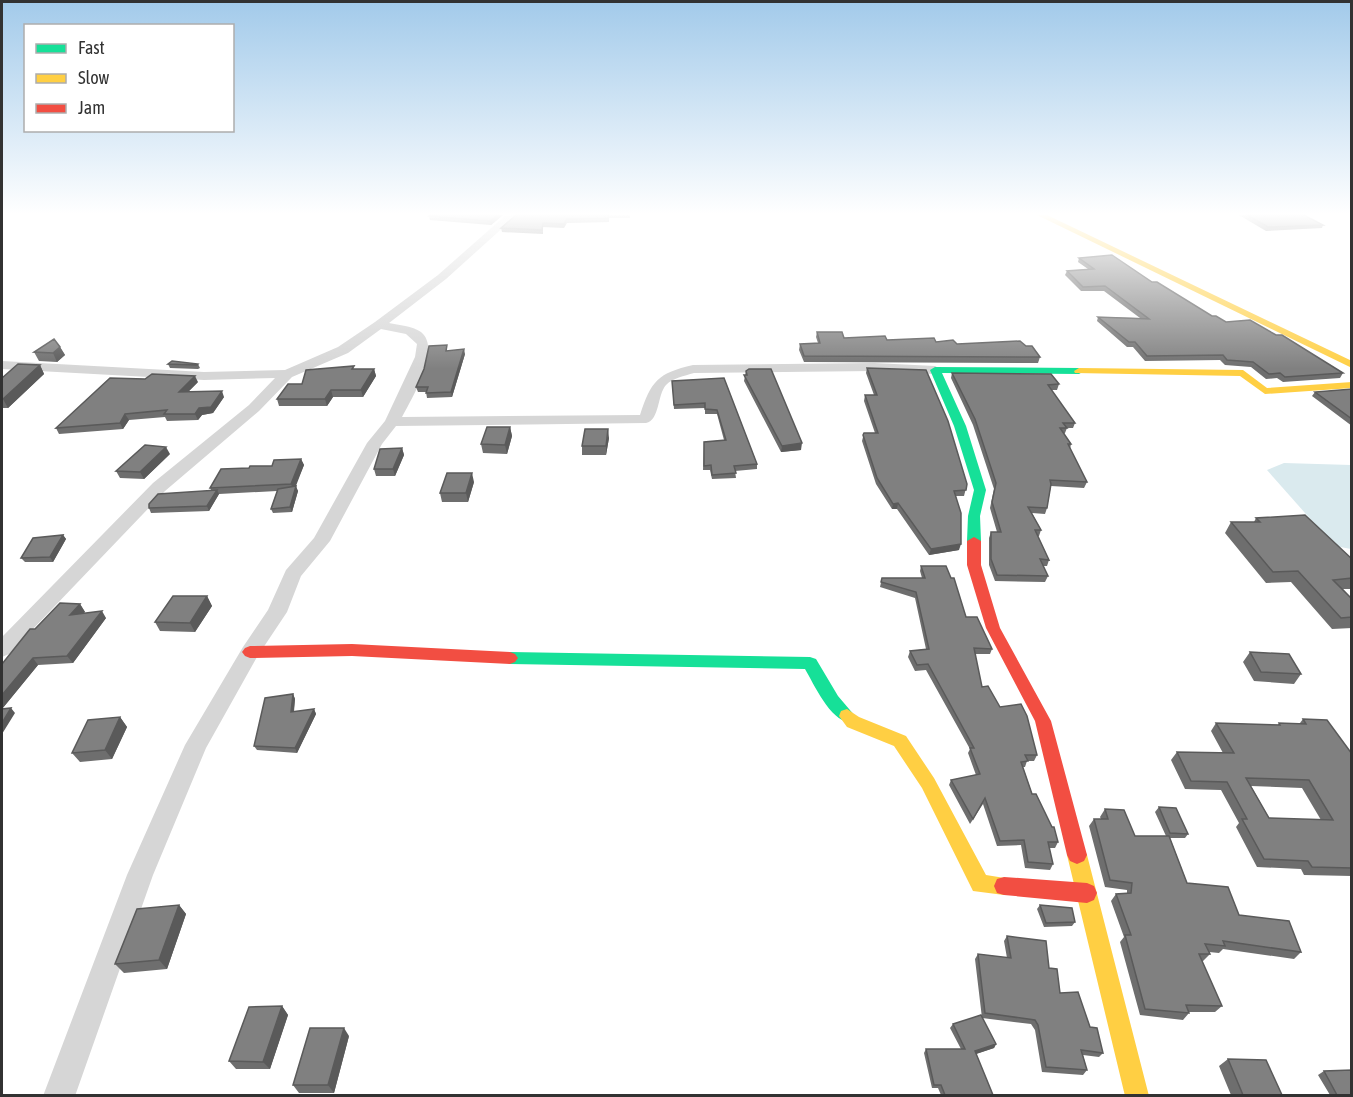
<svg xmlns="http://www.w3.org/2000/svg" width="1353" height="1097" font-family="'Asap Condensed',sans-serif">
  <style>
    .water { fill: #daeaee }
    .lines { fill: none; stroke-linecap: round; stroke-linejoin: round }
    .street { fill: #d6d6d6; fill-rule: evenodd }
    .fast { fill: #16e098; fill-rule: evenodd }
    .slow { fill: #ffcf43; fill-rule: evenodd }
    .jam { fill: #f24e42; fill-rule: evenodd }
    .wall { fill: #6e6e6e; fill-rule: evenodd }
    .shaded-wall { fill: #5a5a5a }
    .building { fill: #808080; stroke: #5a5a5a; stroke-width: 1.5; fill-rule: evenodd }
  </style>
  <rect width="100%" height="100%" fill="#fff"/>
  <path class="water" d="M1284 463 1351 465V549L1335 546 1328 539 1267 470Z"/>
  <g class="lines">
    <path class="street" d="M506 215H517L446 279 389 323C399 325 412 326 421 332 442 349 412 398 402 417L640 415C651 381 658 373 693 365L874 363 935 366 942 370 935 374 874 371 694 373C684 376 673 378 666 385 657 395 660 420 646 423L396 426 382 444 330 541 301 576 287 612 257 657 206 748 153 875 75 1096H43L127 875 185 745 243 647 268 610 286 570 314 538 367 443 385 421 415 357 417 344 406 334 381 329 348 353 292 377 259 411 165 491 9 654 2 657V637L153 483 249 405 275 378 204 380 2 369V361L204 372 285 370 338 347 375 322 438 275Z"/>
    <path class="fast" d="M935 367 1079 368 1084 371 1079 374 942 373 966 426 986 490 980 516 981 541 974 545 967 541 968 516 974 490 954 426 930 370Z
      M510 652 810 657 816 659 838 696 855 716 853 721C833 727 814 684 805 669L510 664 505 662 502 658 505 654Z"/>
    <path class="slow" d="M1037 215H1047L1352 361V368Z
      M1079 368 1243 370 1267 388 1352 382V388L1265 394 1240 376 1075 373 1074 371Z
      M847 709 859 717 906 736 934 778 986 875 1011 879 1014 886 1011 893 1004 895 973 891 922 788 894 746 847 727 839 716 841 711Z
      M1077 846 1084 849 1087 855 1149 1096H1125L1067 855 1070 849Z"/>
    <path class="jam" d="M974 537 981 541V565L1000 628 1051 721 1087 855 1084 861 1077 864 1070 861 1067 855 1035 721 986 628 967 565V541Z
      M352 644 510 652 515 654 518 658 515 662 510 664 352 656 250 658 245 656 242 652 245 648 250 646Z
      M1004 877 1087 883 1094 886 1097 893 1094 900 1087 903 1004 895 997 893 994 886 997 879Z"/>
  </g>
  <path class="wall" d="M430 215H503L491 225 430 220 429 216Z
    M516 215H630V218H609V222L567 223 564 228 543 227V234L502 232 501 228Z
    M1239 215H1304L1323 225 1322 228 1266 231Z
    M1079 258 1152 282 1212 316 1226 322 1276 335 1343 373 1340 378 1283 382 1277 378 1266 379 1251 367 1225 365 1220 360 1145 361 1133 347H1127L1097 321 1098 317 1140 318 1104 291H1081L1065 275 1067 271 1088 269 1078 262Z
    M817 332 844 338 936 342 957 344 1026 346 1040 357 1038 363 804 362 799 350 800 344 818 343 816 337Z
    M60 347 65 355 57 362 39 361 34 352Z
    M448 351 465 354 452 397 427 398 426 392H418L416 387Z
    M168 364H198L200 368 198 369 170 368Z
    M40 365 44 374 8 408H2V378Z
    M867 368 967 484 964 496H956L959 550 929 555 897 509H892L876 484 862 441 864 433H875L864 401 865 395H874L866 373Z
    M355 369H374L376 376 363 397H333L327 406H279L277 399 302 384Z
    M746 371 801 450 781 452 744 381Z
    M952 373 1059 384 1057 390H1051L1075 423 1073 428H1067L1065 433 1064 434 1071 444 1070 449 1087 482 1084 488 1051 486 1047 508 1045 514 1032 513 1041 530 1039 536H1038L1049 560 1047 566H1043L1048 576 1045 582 995 581 989 565V538L991 532H997L990 508 994 489 973 425 951 378Z
    M724 378 757 464V469L735 471 736 478 712 479 710 470H703L704 442 724 440 717 414H705V408L674 409 672 381Z
    M198 382 188 392 224 397 213 413 202 415 198 420 167 421 165 417 129 420 123 429 59 434 56 428Z
    M1352 389V426L1312 396 1315 392Z
    M510 427 512 436 507 454 483 453 481 444Z
    M609 438 606 455H582V446Z
    M402 448 404 455 395 476H376L374 469Z
    M170 454 144 479 120 478 116 471Z
    M301 459 304 465 295 486 298 491 292 512 273 513 271 509 277 491 219 494 209 511 151 513 149 508 211 490 210 488 249 468 272 466Z
    M474 482 468 502H442L440 493Z
    M1256 518 1352 559V589H1343L1352 599V628L1332 629 1291 582 1266 583 1225 533 1231 522H1254Z
    M63 535 66 539 53 562H25L21 558Z
    M921 566 966 617 992 649 990 654H975L982 687 1000 707 1037 755 1034 761H1027L1025 767H1023L1032 794 1058 842 1055 848H1049L1053 864 1050 870 1025 868 1021 845 997 846 983 804 970 824 949 785 951 780 976 775 968 753 970 749 926 670 915 671 908 657 910 651 926 649 915 598 880 587 882 578H922L920 571Z
    M207 596 212 606 195 632 160 631 155 622Z
    M80 604 85 612 83 613 106 618 73 663 38 665 2 709V664L35 629Z
    M1250 652 1301 674 1294 684 1254 681 1243 662Z
    M293 694 295 699 294 712 314 709 316 714 297 753 257 750 254 746Z
    M120 717 127 727 112 759 80 762 72 753Z
    M1303 719 1352 754V876L1304 875 1301 869 1257 867 1236 827 1239 823 1221 790 1185 789 1171 760 1177 752 1223 753 1211 731 1216 723 1278 725 1279 723H1300ZM1251 786 1302 788 1321 820 1269 818Z
    M1159 807 1188 834 1185 838H1170L1187 883 1301 952 1294 959 1223 949 1219 953 1209 952 1210 954 1203 961H1202L1222 1006 1215 1012H1189V1013L1183 1020 1140 1015 1120 942 1124 937 1111 901 1116 894 1127 893V890L1105 887 1089 826 1094 819H1101L1100 817 1105 809 1135 836H1166L1155 812Z
    M179 905 186 914 167 969 124 973 115 964Z
    M1040 905 1075 922 1072 926 1044 927 1037 909Z
    M1007 936 1049 968 1060 993 1090 1027 1103 1053 1099 1057 1083 1055 1087 1070 1083 1075 1042 1072 1035 1030 1031 1024 982 1018 996 1044 994 1048 976 1054 993 1095H941L938 1088H932L924 1053 926 1049H961L950 1028 953 1024 982 1018 975 959 978 954 1007 958 1004 941Z
    M282 1006 288 1015 270 1069H236L229 1061Z
    M349 1036 334 1093H299L293 1085Z
    M1228 1059 1282 1095H1231L1219 1066Z
    M1352 1070V1095H1330L1318 1075 1324 1071Z"/>
  <path class="shaded-wall" d="M498 215H503L491 225 490 221Z
    M60 347 65 355 57 362 53 353Z
    M464 349 465 354 452 397 451 392Z
    M40 365 44 374 8 408 3 399Z
    M374 369 376 376 363 397 361 390Z
    M195 376 198 382 182 398 179 392Z
    M331 390 333 397 327 406 325 399Z
    M222 391 224 397 213 413 202 415 198 420 195 414 199 408Z
    M125 414 129 420 123 429 120 423Z
    M510 427 512 436 507 454 505 445Z
    M608 429 609 438 606 455V446Z
    M802 443 801 450 781 452 782 446Z
    M166 447 170 454 144 479 140 472Z
    M402 448 404 455 395 476 393 469Z
    M301 459 304 465 294 491 291 484Z
    M472 473 474 482 468 502 466 493Z
    M296 486 298 491 292 512 290 507Z
    M217 490 219 494 209 511 207 506Z
    M898 503 897 509H892L893 504Z
    M63 535 66 539 53 562 50 557Z
    M961 544 959 550 929 555 931 549Z
    M207 596 212 606 195 632 190 623Z
    M80 604 85 612 75 622 70 615Z
    M102 611 106 618 73 663 67 656Z
    M33 658 38 665 2 709V695Z
    M293 694 295 699 293 717 291 712Z
    M11 708 15 713 2 734V723Z
    M314 709 316 714 297 753 295 748Z
    M120 717 127 727 112 759 105 750Z
    M179 905 186 914 167 969 159 960Z
    M282 1006 288 1015 270 1069 263 1062Z
    M344 1028 349 1036 334 1093 328 1085Z
    M996 1044 994 1048 973 1055 975 1051Z"/>
  <path class="building" d="M430 215H498L490 221 429 216Z
    M516 215H608V218L567 219 564 224 543 223 542 230 501 228Z
    M1247 215H1304L1323 225 1268 227Z
    M1112 255 1152 282H1157L1212 316H1216L1226 322 1250 320 1276 335H1282L1343 373 1285 377 1280 373 1269 374 1253 362 1227 360 1223 355 1147 356 1135 342H1129L1098 317 1149 319 1105 286 1083 287 1067 271 1094 269 1079 258Z
    M817 332H842L844 338 885 336 887 340 934 338 936 342 953 340 957 344 1020 341 1026 346H1032L1040 357 804 356 800 344 820 343Z
    M54 339 60 347 53 353 34 352Z
    M447 345 446 351 464 349 451 392 426 393 428 387H416L424 369 429 346Z
    M172 361 198 364 197 365 168 364Z
    M18 364 40 365 3 399H2V378Z
    M354 366 352 369H374L361 390H331L325 399H277L288 384H302L306 370Z
    M867 368 926 370 948 421 967 484 966 490 954 491 961 513V544L931 549 898 503 893 504 877 478 863 435 864 433H878L865 395H877Z
    M749 369H771L802 443 782 446 744 375H747L746 371Z
    M952 373 1051 374 1059 384 1048 385 1075 423H1063L1067 428H1060L1071 444H1068L1087 482 1050 480 1051 484 1047 508 1028 507 1041 530H1035L1049 560 1040 559 1048 576 997 575 991 559V532H1001L992 502 996 483 975 419Z
    M152 374 195 376 179 392 222 391 211 407 199 408 195 414H164L167 410 125 414 120 423 56 428 110 378 145 379Z
    M724 378 757 464 734 466 736 473 712 475 711 465 704 466V442L726 440 717 410 705 409V403L674 405 672 381Z
    M1352 389V419L1315 392Z
    M487 427H510L505 445 481 444Z
    M585 429H608L606 446H582Z
    M145 445 166 447 140 472 116 471Z
    M402 448 393 469H374L380 449Z
    M301 459 291 484 210 488 221 469 249 468 250 466H272L274 460Z
    M447 473H472L466 493H440Z
    M296 486 290 507 271 509 278 489Z
    M217 490 207 506 149 508V504L158 494Z
    M1305 515 1352 559V578L1333 580 1352 599V617L1341 618 1298 571 1273 572 1231 522H1260L1256 518Z
    M63 535 50 557 21 558 33 538Z
    M921 566H946L951 578H954L966 617H977L992 649 974 648 982 687 988 686 1000 707 1021 704 1027 716 1037 755H1025L1028 761 1021 762 1032 794H1036L1052 827H1054L1058 842H1048L1053 864 1028 862 1024 840 1000 841 985 798 973 819 951 780 980 774 970 748H974L928 664 917 665 910 651 929 649 916 592 881 582 882 578H925Z
    M173 596H207L190 623 155 622Z
    M60 603 80 604 70 615 102 611 67 656 33 658 2 695V664L30 629H35Z
    M1250 652 1289 654 1301 674 1261 672Z
    M293 694 291 712 314 709 295 748 254 746 265 698Z
    M11 708 2 723V709Z
    M120 717 105 750 72 753 88 720Z
    M1303 719 1327 720 1352 754V868L1312 867 1308 861 1264 859 1242 819H1247L1227 782 1191 781 1177 752 1234 753 1216 723 1280 725 1279 723 1306 724ZM1246 778 1309 780 1333 820 1269 818Z
    M1159 807 1176 808 1188 834 1170 833Z
    M1105 809 1124 810 1135 836H1169L1187 883 1228 887 1239 915 1289 921 1301 952 1223 941 1225 946 1205 944 1210 954H1199L1222 1006 1186 1005 1189 1013 1145 1009 1125 935H1131L1116 894 1131 893 1132 883 1110 880 1094 819H1108Z
    M179 905 159 960 115 964 137 909Z
    M1040 905 1072 908 1075 922 1046 923Z
    M1007 936 1046 941 1049 968 1057 969 1060 993 1078 992 1090 1027 1097 1028 1103 1053 1081 1050 1087 1070 1046 1067 1038 1025 1035 1020 985 1013 978 954 1011 958Z
    M282 1006 263 1062 229 1061 249 1007Z
    M981 1015 996 1044 975 1051 993 1095H945L941 1085H934L926 1049H965L953 1024Z
    M310 1028H344L328 1085H293Z
    M1228 1059 1266 1060 1282 1095H1243Z
    M1352 1070V1095H1337L1324 1071Z"/>
  <linearGradient id="sky" x2="0" y2="1"><stop stop-color="#a2caea"/><stop offset="0.58" stop-color="#fff"/><stop offset="1" stop-color="#fff" stop-opacity="0"/></linearGradient>
  <rect width="1353" height="369" fill="url(#sky)"/>
  <rect width="1353" height="1097" fill="none" stroke="#323232" stroke-width="6"/>
  <rect x="24" y="24" width="210" height="108" fill="#ffffff" stroke="#adadad" stroke-width="1.5"/>
  <rect x="36" y="44" width="30" height="9" fill="#16e098" stroke="#adadad" stroke-width="1.5"/>
  <text x="78" y="54" font-size="18" fill="#323232">Fast</text>
  <rect x="36" y="74" width="30" height="9" fill="#ffcf43" stroke="#adadad" stroke-width="1.5"/>
  <text x="78" y="84" font-size="18" fill="#323232">Slow</text>
  <rect x="36" y="104" width="30" height="9" fill="#f24e42" stroke="#adadad" stroke-width="1.5"/>
  <text x="78" y="114" font-size="18" fill="#323232">Jam</text>
</svg>
